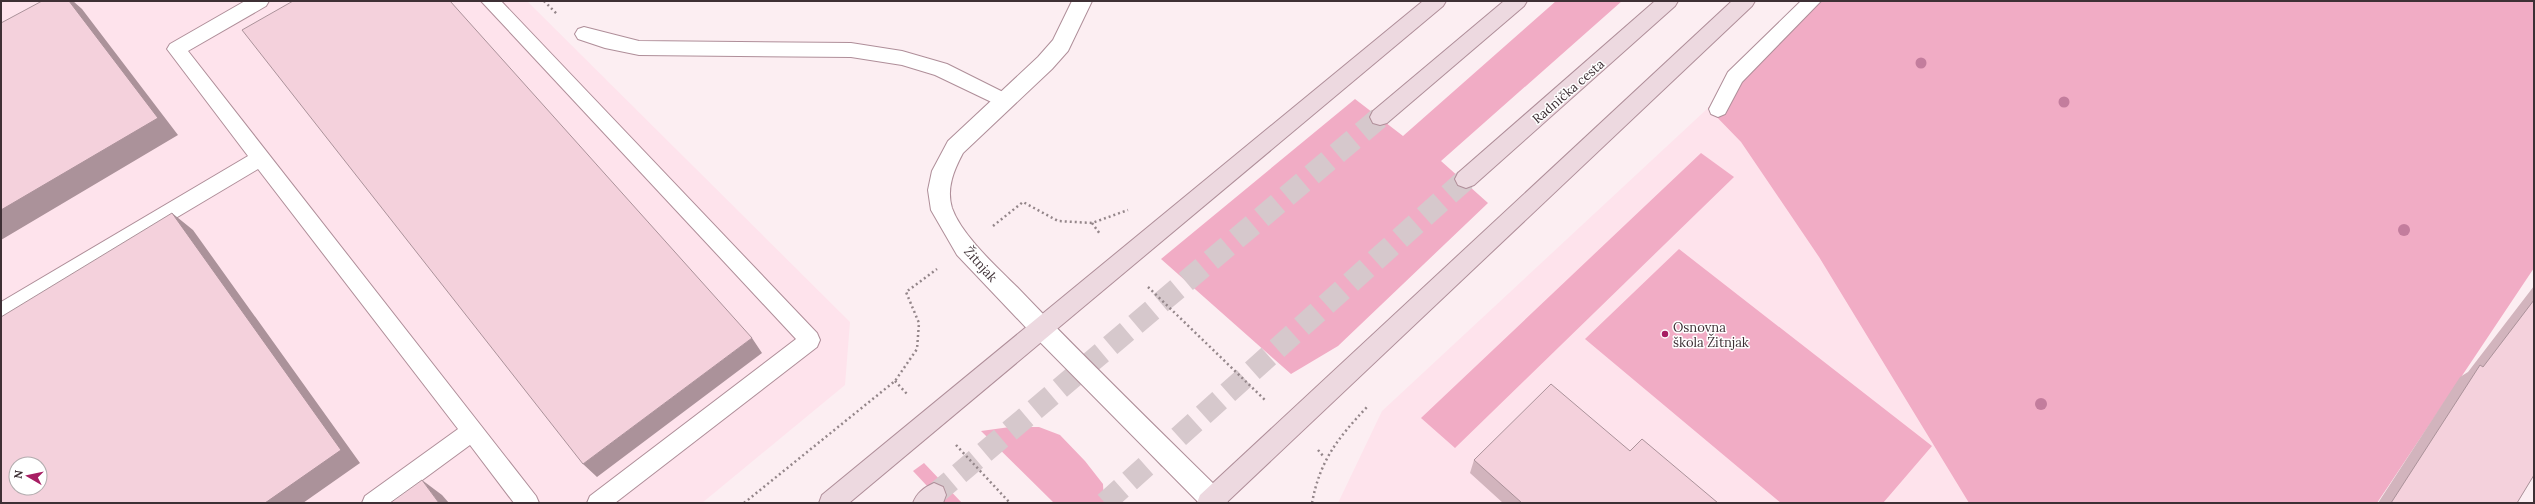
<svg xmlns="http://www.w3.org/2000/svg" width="2535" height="504" font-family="Lora,serif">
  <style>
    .built { fill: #fee3ec; fill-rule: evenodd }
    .green { fill: #f1acc5 }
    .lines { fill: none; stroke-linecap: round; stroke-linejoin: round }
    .secondary-tunnel { stroke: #d6c8cc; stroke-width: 22; stroke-dasharray: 22 11; stroke-linecap: butt }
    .service-casing { stroke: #af8e99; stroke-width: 2 }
    .tertiary-casing { stroke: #af8e99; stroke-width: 2 }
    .secondary-casing { stroke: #af8e99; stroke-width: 2 }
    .path { stroke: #94868a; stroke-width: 2.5; stroke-dasharray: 2 3; stroke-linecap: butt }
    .service { fill: #fff; fill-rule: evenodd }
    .tertiary { fill: #fff; fill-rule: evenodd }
    .secondary { fill: #edd9e0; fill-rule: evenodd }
    .tree { fill: #c37d9d }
    .wall { fill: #d2b4bd }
    .shaded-wall { fill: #ab929a }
    .building { fill: #f4d1dc; stroke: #ab929a; fill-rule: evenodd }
    .poi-dot { fill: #a71e63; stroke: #fff; stroke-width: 1.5 }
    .labels { text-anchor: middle; stroke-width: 3; stroke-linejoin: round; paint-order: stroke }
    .street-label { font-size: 13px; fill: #3e3035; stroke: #fff }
    .poi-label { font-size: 13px; fill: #3e3035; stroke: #fff; text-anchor: start }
  </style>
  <rect width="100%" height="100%" fill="#fceef2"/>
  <path class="built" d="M1 1H527L850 322 845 385 702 503H1ZM16 464H40V488H16Z
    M1708 108 1741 142 1819 257 1969 503H1338L1382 411Z"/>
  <path class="green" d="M1556 1H1622L1441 161 1488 203 1338 346 1291 374 1161 259 1355 99 1403 136Z
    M1822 1H2534V268L2377 503H1969L1819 257 1741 142 1708 108Z
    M1701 153 1734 177 1455 448 1421 418Z
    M1679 249 1932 446 1883 503H1781L1585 339Z
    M1010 427H1039L1060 435 1085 461 1103 484 1104 503H1054L981 431Z
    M924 463 962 503H943L913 471Z"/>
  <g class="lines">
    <path class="secondary-tunnel" d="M934 495 1380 117
      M1105 503 1466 179"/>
    <defs>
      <path id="service" d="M245 1H269L266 6 188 51 536 496 539 503H514L470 445 391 503H362L365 496 458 429 258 169 1 322V302L248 156 167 49 170 44Z
        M481 1H501L817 333 820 340 817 347 615 503H587L590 496 796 339Z
        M1801 1H1821L1742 82 1725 114 1718 117 1711 114 1709 109 1728 72Z
        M584 27 639 41 851 43 902 51 947 64 1011 96 1013 101 1011 106 1004 108 935 75 902 65 851 57 639 55 605 48 578 39 575 34 578 29Z"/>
      <path id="tertiary" d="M1072 1H1092L1068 51 1052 69 963 153C954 170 946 188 952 208 962 236 998 268 1019 289 1086 359 1156 427 1225 495L1228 503H1199L1033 335 957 255 931 210 928 190 932 171 948 141 1038 57 1053 40Z"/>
      <path id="secondary" d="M1423 1H1446L1443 6 849 503H819L822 495Z
        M1504 1H1527L1524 6 1387 123 1380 125 1373 123 1370 117 1373 111Z
        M1655 1H1678L1675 6 1474 185 1466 188 1458 185 1455 179 1458 173Z
        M1732 1H1755L1752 6 1226 503H1197L1200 495Z
        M934 483 943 487 946 495 943 503H913C917 493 923 488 934 483Z"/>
    </defs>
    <use href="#service" class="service-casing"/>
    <use href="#tertiary" class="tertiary-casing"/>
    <use href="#secondary" class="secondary-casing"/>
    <path class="path" d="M544 1 558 15
      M1092 223 1100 234
      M993 226 1023 202 1058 221 1092 223 1128 210
      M1148 287 1265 400
      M895 381 907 394
      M956 445 1010 503
      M1318 450 1324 457
      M744 503 895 381 917 349 919 323 906 292 937 269
      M1312 503C1320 460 1338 438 1367 407"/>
    <use href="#service" class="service"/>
    <use href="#tertiary" class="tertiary"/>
    <use href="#secondary" class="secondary"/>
  </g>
  <g class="tree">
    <circle cx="1921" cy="63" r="5.5"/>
    <circle cx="2064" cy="102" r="5.5"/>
    <circle cx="2404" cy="230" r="6"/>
    <circle cx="2041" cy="404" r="6"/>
  </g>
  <path class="wall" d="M2534 286V475L2517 503H2378L2460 377 2468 372Z
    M1474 460 1718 503H1503L1470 473Z"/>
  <path class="shaded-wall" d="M69 1H73L82 9 178 135 1 240V210Z
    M172 213 193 230 360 463 303 503H265Z
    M752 338 762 353 597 477 583 464Z
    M422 480 442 495 449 503H439Z"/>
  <path class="building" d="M42 1H69L158 118 1 210V23Z
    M293 1H450L752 338 583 464 242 30Z
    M172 213 341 450 265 503H1V317ZM16 464H40V488H16Z
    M2534 300V475L2517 503H2391L2480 365 2483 367Z
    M1551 384 1630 451 1642 439 1718 503H1522L1474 460Z
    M422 480 439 503H390Z"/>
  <circle class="poi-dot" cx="1665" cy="334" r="4"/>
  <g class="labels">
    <g class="street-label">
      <text transform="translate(1568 91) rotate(-41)" y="5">Radnička cesta</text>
      <text transform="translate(981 264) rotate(48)" y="5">Žitnjak</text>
    </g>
    <g class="poi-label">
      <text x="1673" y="332">Osnovna<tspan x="1673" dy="15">škola Žitnjak</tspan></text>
    </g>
  </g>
  <rect width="2535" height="504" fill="none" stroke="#3e3035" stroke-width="4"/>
  <g transform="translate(28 476) rotate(279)"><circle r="19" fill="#ffffff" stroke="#b2acae"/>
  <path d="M0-3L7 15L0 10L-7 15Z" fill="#a71e63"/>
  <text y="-6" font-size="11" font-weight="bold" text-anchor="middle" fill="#3e3035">N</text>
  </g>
</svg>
